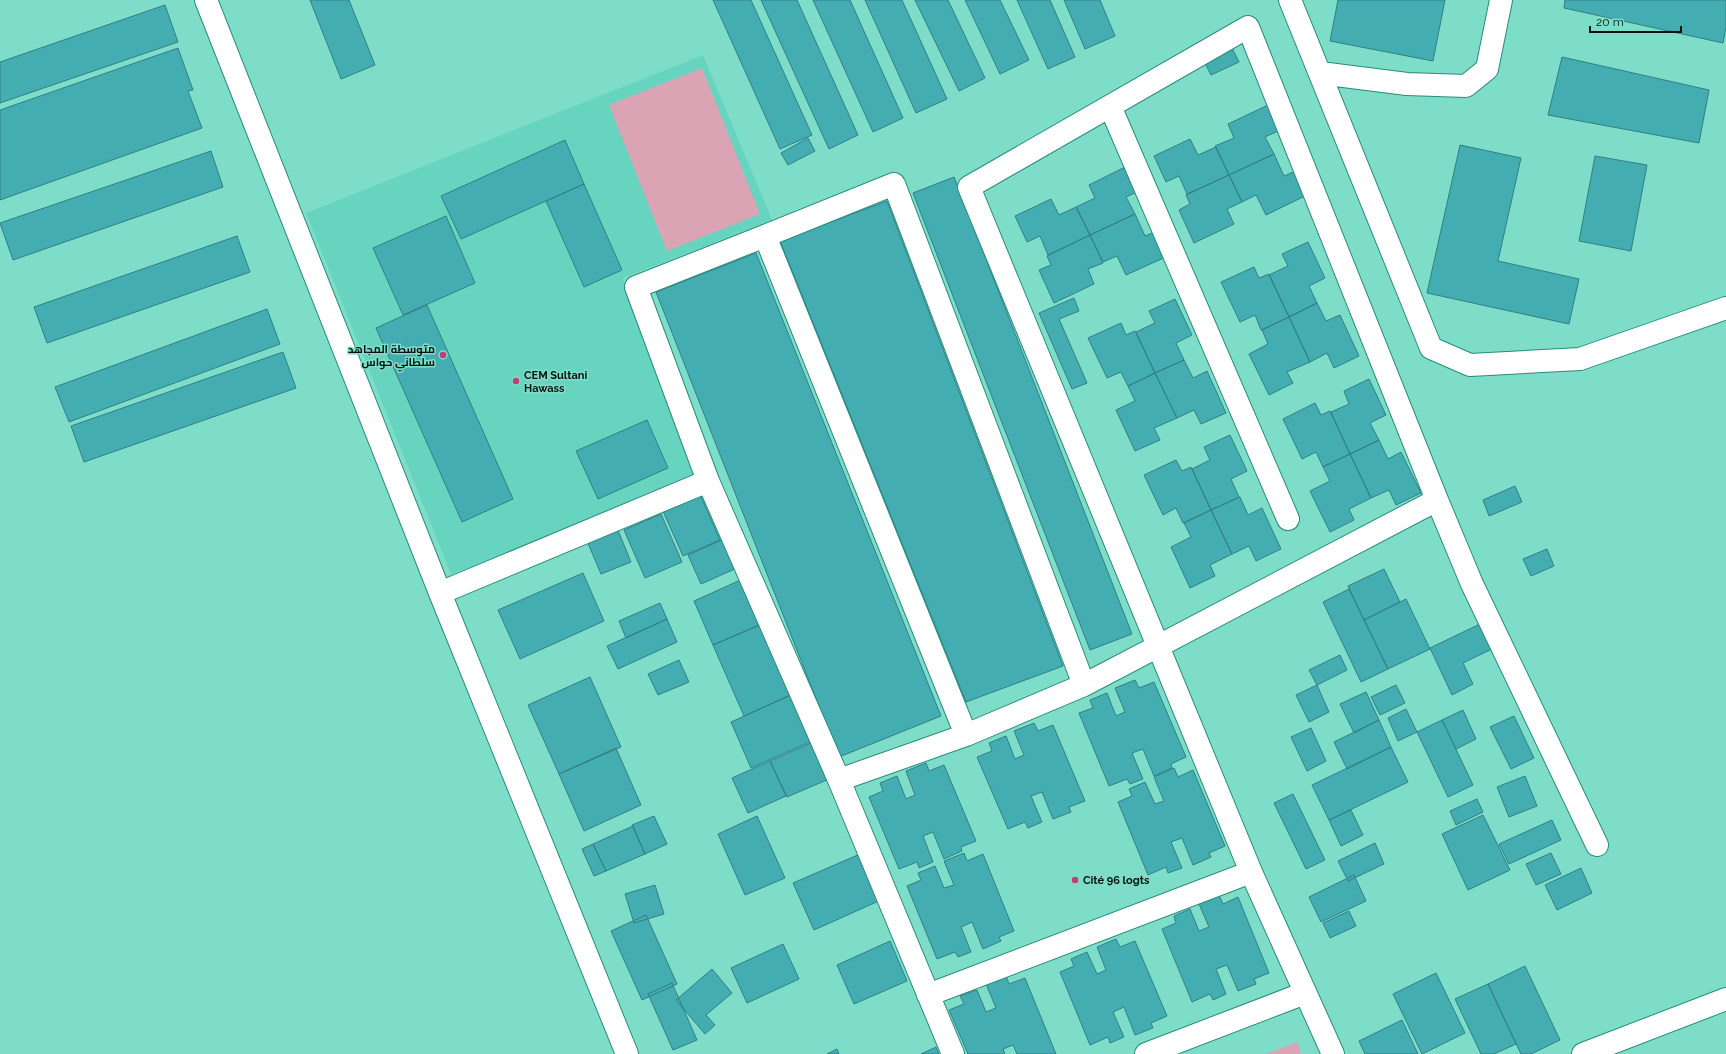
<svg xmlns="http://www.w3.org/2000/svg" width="1726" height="1054" font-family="Raleway,Cairo,sans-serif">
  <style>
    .built { fill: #67d4bf }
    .green { fill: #daa4b4 }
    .building { fill: #43adb1; stroke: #318084 }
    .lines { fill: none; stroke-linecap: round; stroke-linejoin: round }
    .minor-casing { stroke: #258d7b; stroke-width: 24 }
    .major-casing { stroke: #258d7b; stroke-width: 24 }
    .minor { stroke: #fff; stroke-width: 22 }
    .major { stroke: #fff; stroke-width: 22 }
    .poi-dot { fill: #c53b75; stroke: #7eddc9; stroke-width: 1.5 }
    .labels { text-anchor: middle; stroke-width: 3; stroke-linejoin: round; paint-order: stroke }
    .poi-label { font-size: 11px; font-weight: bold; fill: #01130f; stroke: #7eddc9; text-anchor: start }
  </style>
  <rect width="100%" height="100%" fill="#7eddc9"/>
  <path class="built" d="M703 55 772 220 623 278 697 485 451 574 306 213Z"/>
  <path class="green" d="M702 68 760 214 667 251 609 105Z
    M1297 1042 1301 1054H1265Z"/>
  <path class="building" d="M310 0H349L375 65 341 79Z
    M713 0H751L812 135 780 149Z
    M761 0H797L858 135 829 149Z
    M813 0H850L903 118 873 132Z
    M865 0H902L947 99 916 113Z
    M915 0H948L985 78 959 91Z
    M965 0H1000L1029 60 1000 74Z
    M1017 0H1050L1075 57 1048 69Z
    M1064 0H1100L1115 36 1085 49Z
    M1338 0H1445L1433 61 1330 41Z
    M1565 0H1726V27L1723 43 1564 8Z
    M165 5 178 42 0 103V62Z
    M1229 42 1239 62 1211 75 1201 55Z
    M178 48 193 90 188 91 202 128 0 200V110Z
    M1562 57 1709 90 1699 143 1548 115Z
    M1268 105 1280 130 1265 137 1274 154 1229 175 1215 146 1234 138 1228 124Z
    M808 138 815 151 788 165 781 153Z
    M1190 139 1198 155 1216 147 1229 175 1187 194 1179 176 1166 182 1154 156Z
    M565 140 584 184 461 239 441 196Z
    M1460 145 1521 158 1498 261 1579 279 1569 324 1427 293Z
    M211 151 223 187 13 260 0 223Z
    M1274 154 1284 176 1296 171 1307 195 1266 215 1256 195 1242 202 1229 175Z
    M1595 156 1647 165 1631 251 1579 241Z
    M1129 165 1141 190 1126 197 1135 214 1090 235 1076 207 1095 198 1089 185Z
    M1229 175 1242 202 1227 209 1234 224 1194 243 1179 210 1190 204 1186 195Z
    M954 177 1132 634 1090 650 913 193Z
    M584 184 622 270 584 287 546 201Z
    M1051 199 1059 215 1076 207 1090 235 1048 255 1040 236 1027 242 1015 216Z
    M887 201 1063 666 966 702 780 241Z
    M1135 214 1145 236 1157 231 1168 256 1126 275 1117 256 1103 262 1090 235Z
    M446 216 475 283 403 315 373 248Z
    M1090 235 1103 263 1088 269 1094 284 1054 303 1039 270 1051 265 1047 256Z
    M237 236 250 272 47 343 34 307Z
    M1308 242 1325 278 1309 286 1317 303 1289 317 1269 275 1288 266 1282 254Z
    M756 253 941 716 839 757 656 292Z
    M1254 267 1259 278 1269 274 1289 317 1261 330 1255 315 1240 322 1221 282Z
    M1074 298 1079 311 1059 319 1087 383 1072 389 1039 313Z
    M1175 299 1192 335 1176 343 1184 360 1155 373 1136 332 1155 323 1149 311Z
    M1317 303 1326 321 1340 315 1359 356 1334 368 1327 353 1310 362 1289 317Z
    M427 305 513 499 462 522 376 328Z
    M267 309 280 344 69 422 55 387Z
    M1289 317 1310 362 1287 372 1293 383 1269 395 1249 354 1268 344 1262 330Z
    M1121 323 1126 335 1135 331 1155 373 1128 386 1121 372 1107 378 1088 338Z
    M283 352 296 388 84 462 71 426Z
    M1184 360 1193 378 1207 371 1226 413 1201 424 1194 410 1177 418 1155 373Z
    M1155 373 1177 418 1154 428 1160 440 1135 451 1116 410 1135 401 1128 386Z
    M1369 379 1386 415 1370 423 1379 440 1350 454 1331 412 1349 404 1344 391Z
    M1315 403 1321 415 1330 411 1350 454 1323 467 1316 452 1302 459 1283 419Z
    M647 420 668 468 598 499 576 451Z
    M1230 435 1247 471 1231 479 1239 497 1211 510 1192 469 1210 460 1204 447Z
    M1379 440 1388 459 1401 452 1421 493 1396 505 1389 490 1371 498 1350 454Z
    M1350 454 1371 498 1349 509 1354 520 1330 532 1310 491 1330 481 1323 467Z
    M1176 460 1182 471 1191 467 1211 510 1183 523 1176 508 1163 515 1144 475Z
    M1515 486 1522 502 1489 516 1483 500Z
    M699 492 720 540 683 556 662 509Z
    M1240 497 1248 515 1262 508 1281 549 1256 561 1249 546 1232 554 1211 510Z
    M1211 510 1232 554 1210 565 1215 576 1190 588 1171 547 1191 537 1184 523Z
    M661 514 682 562 645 578 624 530Z
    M617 528 631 562 601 574 587 541Z
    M724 539 737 568 701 584 688 555Z
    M1547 549 1554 566 1531 576 1523 559Z
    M1384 569 1400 602 1364 620 1348 586Z
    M583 573 604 621 520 659 498 610Z
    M745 578 764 623 713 645 694 601Z
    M1349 589 1388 669 1361 682 1323 602Z
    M1406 599 1430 649 1388 669 1364 620Z
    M660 603 667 619 626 638 619 621Z
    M667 619 677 642 618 669 607 646Z
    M1482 623 1494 648 1463 663 1473 684 1452 695 1430 648Z
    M762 624 793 694 744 716 713 645Z
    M1340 655 1347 670 1317 685 1309 670Z
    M679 660 689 682 658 695 648 674Z
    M590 677 621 747 559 774 528 705Z
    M1135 680 1139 688 1154 682 1186 757 1171 764 1172 768 1154 776 1143 749 1132 753 1143 779 1130 784 1127 779 1109 786 1079 713 1093 708 1090 700 1107 693 1116 716 1125 712 1115 688Z
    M1317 685 1329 712 1309 722 1296 695Z
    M1396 685 1405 703 1380 715 1371 697Z
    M1366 692 1379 720 1354 733 1340 704Z
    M793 694 814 740 751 768 731 722Z
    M1406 709 1417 732 1398 741 1388 718Z
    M1463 710 1476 739 1456 749 1442 720Z
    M1514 716 1534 758 1511 769 1490 727Z
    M1379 720 1391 747 1347 769 1334 742Z
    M1442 720 1473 785 1448 797 1417 732Z
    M1034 723 1038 731 1053 725 1085 801 1069 807 1071 812 1053 819 1042 792 1031 796 1042 822 1028 828 1025 822 1008 829 977 757 992 751 989 743 1006 736 1015 759 1024 755 1014 731Z
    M1311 728 1326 761 1307 771 1291 737Z
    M813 742 829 779 787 797 770 761Z
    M1391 747 1408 782 1329 820 1312 785Z
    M616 748 641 805 584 831 559 774Z
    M770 761 786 796 748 813 732 778Z
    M926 763 929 771 944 765 976 841 961 847 962 851 944 859 933 832 923 836 933 862 919 868 917 862 899 869 869 797 883 791 880 783 897 776 906 799 915 795 906 771Z
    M1174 768 1178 777 1193 770 1225 846 1209 853 1211 857 1193 865 1182 838 1171 842 1182 868 1168 873 1166 867 1148 875 1118 802 1132 796 1129 789 1145 782 1155 804 1164 801 1154 777Z
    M1525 776 1537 806 1509 817 1497 787Z
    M1293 794 1325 860 1306 869 1274 803Z
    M1477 799 1483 812 1456 825 1450 811Z
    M1351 810 1363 835 1341 846 1329 820Z
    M1483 815 1510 870 1468 890 1442 834Z
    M654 816 667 844 645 854 632 825Z
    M757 816 785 878 745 895 718 834Z
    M1552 820 1561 840 1509 864 1499 844Z
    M633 826 645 854 606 871 593 844Z
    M1375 843 1384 864 1348 881 1338 861Z
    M593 844 606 871 594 876 582 849Z
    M964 853 967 861 983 854 1014 931 999 937 1001 941 983 949 972 922 961 927 971 952 958 957 955 952 937 959 907 886 921 880 918 873 935 866 944 888 954 885 944 861Z
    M1551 853 1561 874 1536 885 1526 864Z
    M860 854 881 900 814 930 793 883Z
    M1581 868 1592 893 1557 910 1545 885Z
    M1354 875 1366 901 1321 922 1309 897Z
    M655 885 664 914 634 923 625 894Z
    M1219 895 1223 904 1238 897 1269 973 1254 979 1256 984 1238 991 1227 965 1216 969 1226 994 1213 1000 1210 994 1192 1002 1162 929 1176 923 1174 916 1190 909 1199 931 1209 927 1199 904Z
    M1349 911 1356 926 1330 938 1323 923Z
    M646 915 677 984 642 1000 611 931Z
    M1116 939 1120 947 1135 941 1167 1016 1151 1023 1153 1028 1135 1035 1124 1007 1113 1012 1124 1037 1110 1043 1108 1037 1090 1045 1060 972 1074 966 1071 959 1087 952 1097 974 1106 970 1097 947Z
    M890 941 907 981 854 1004 837 965Z
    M783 944 799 979 747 1003 731 968Z
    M1525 966 1560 1040 1531 1054H1521L1488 984Z
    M712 969 732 993 706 1015 715 1025 705 1034 676 1000Z
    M1436 973 1465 1033 1422 1054 1393 994Z
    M1006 976 1009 984 1025 978 1056 1054H1017L1013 1045 1003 1049 1005 1054H968L949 1010 964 1004 960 996 977 990 986 1012 996 1008 986 984Z
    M672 983 697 1040 673 1050 648 994Z
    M1488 984 1516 1044 1494 1054H1481L1455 999Z
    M1402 1020 1418 1054H1365L1359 1041Z
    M936 1047 939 1054H921Z
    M837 1049 839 1054H827Z"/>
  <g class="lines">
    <defs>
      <path id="minor" d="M206 0 440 593 627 1054
        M1290 0 1431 348 1470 365 1580 359 1726 308
        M1320 73 1407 84 1466 86 1487 69 1501 0
        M1110 106 1288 519
        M708 481 636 287 765 236
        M1437 500 1472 584 1597 845
        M440 593 708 481 839 780 953 1054
        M966 735 765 236 894 184 1084 685
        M839 780 966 735 1084 685 1437 500 1248 27 969 187 1251 872 1333 1054
        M928 995 1251 872
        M1146 1054 1305 993"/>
      <path id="major" d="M1583 1054 1726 999"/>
    </defs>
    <use href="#minor" class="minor-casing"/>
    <use href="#major" class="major-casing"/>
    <use href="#minor" class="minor"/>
    <use href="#major" class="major"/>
  </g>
  <g class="poi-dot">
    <circle cx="443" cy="355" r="4"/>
    <circle cx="516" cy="381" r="4"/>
    <circle cx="1075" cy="880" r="4"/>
  </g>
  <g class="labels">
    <g class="poi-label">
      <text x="435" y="353" text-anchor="end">متوسطة المجاهد<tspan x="435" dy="13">سلطاني حواس</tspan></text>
      <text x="524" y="379">CEM Sultani<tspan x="524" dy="13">Hawass</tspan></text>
      <text x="1083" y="884">Cité 96 logts</text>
    </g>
  </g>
  <path d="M1590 26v6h91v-6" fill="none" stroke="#01130f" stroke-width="2"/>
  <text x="1596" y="26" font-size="12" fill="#01130f" stroke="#7eddc9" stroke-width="3" paint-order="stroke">20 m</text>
</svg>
